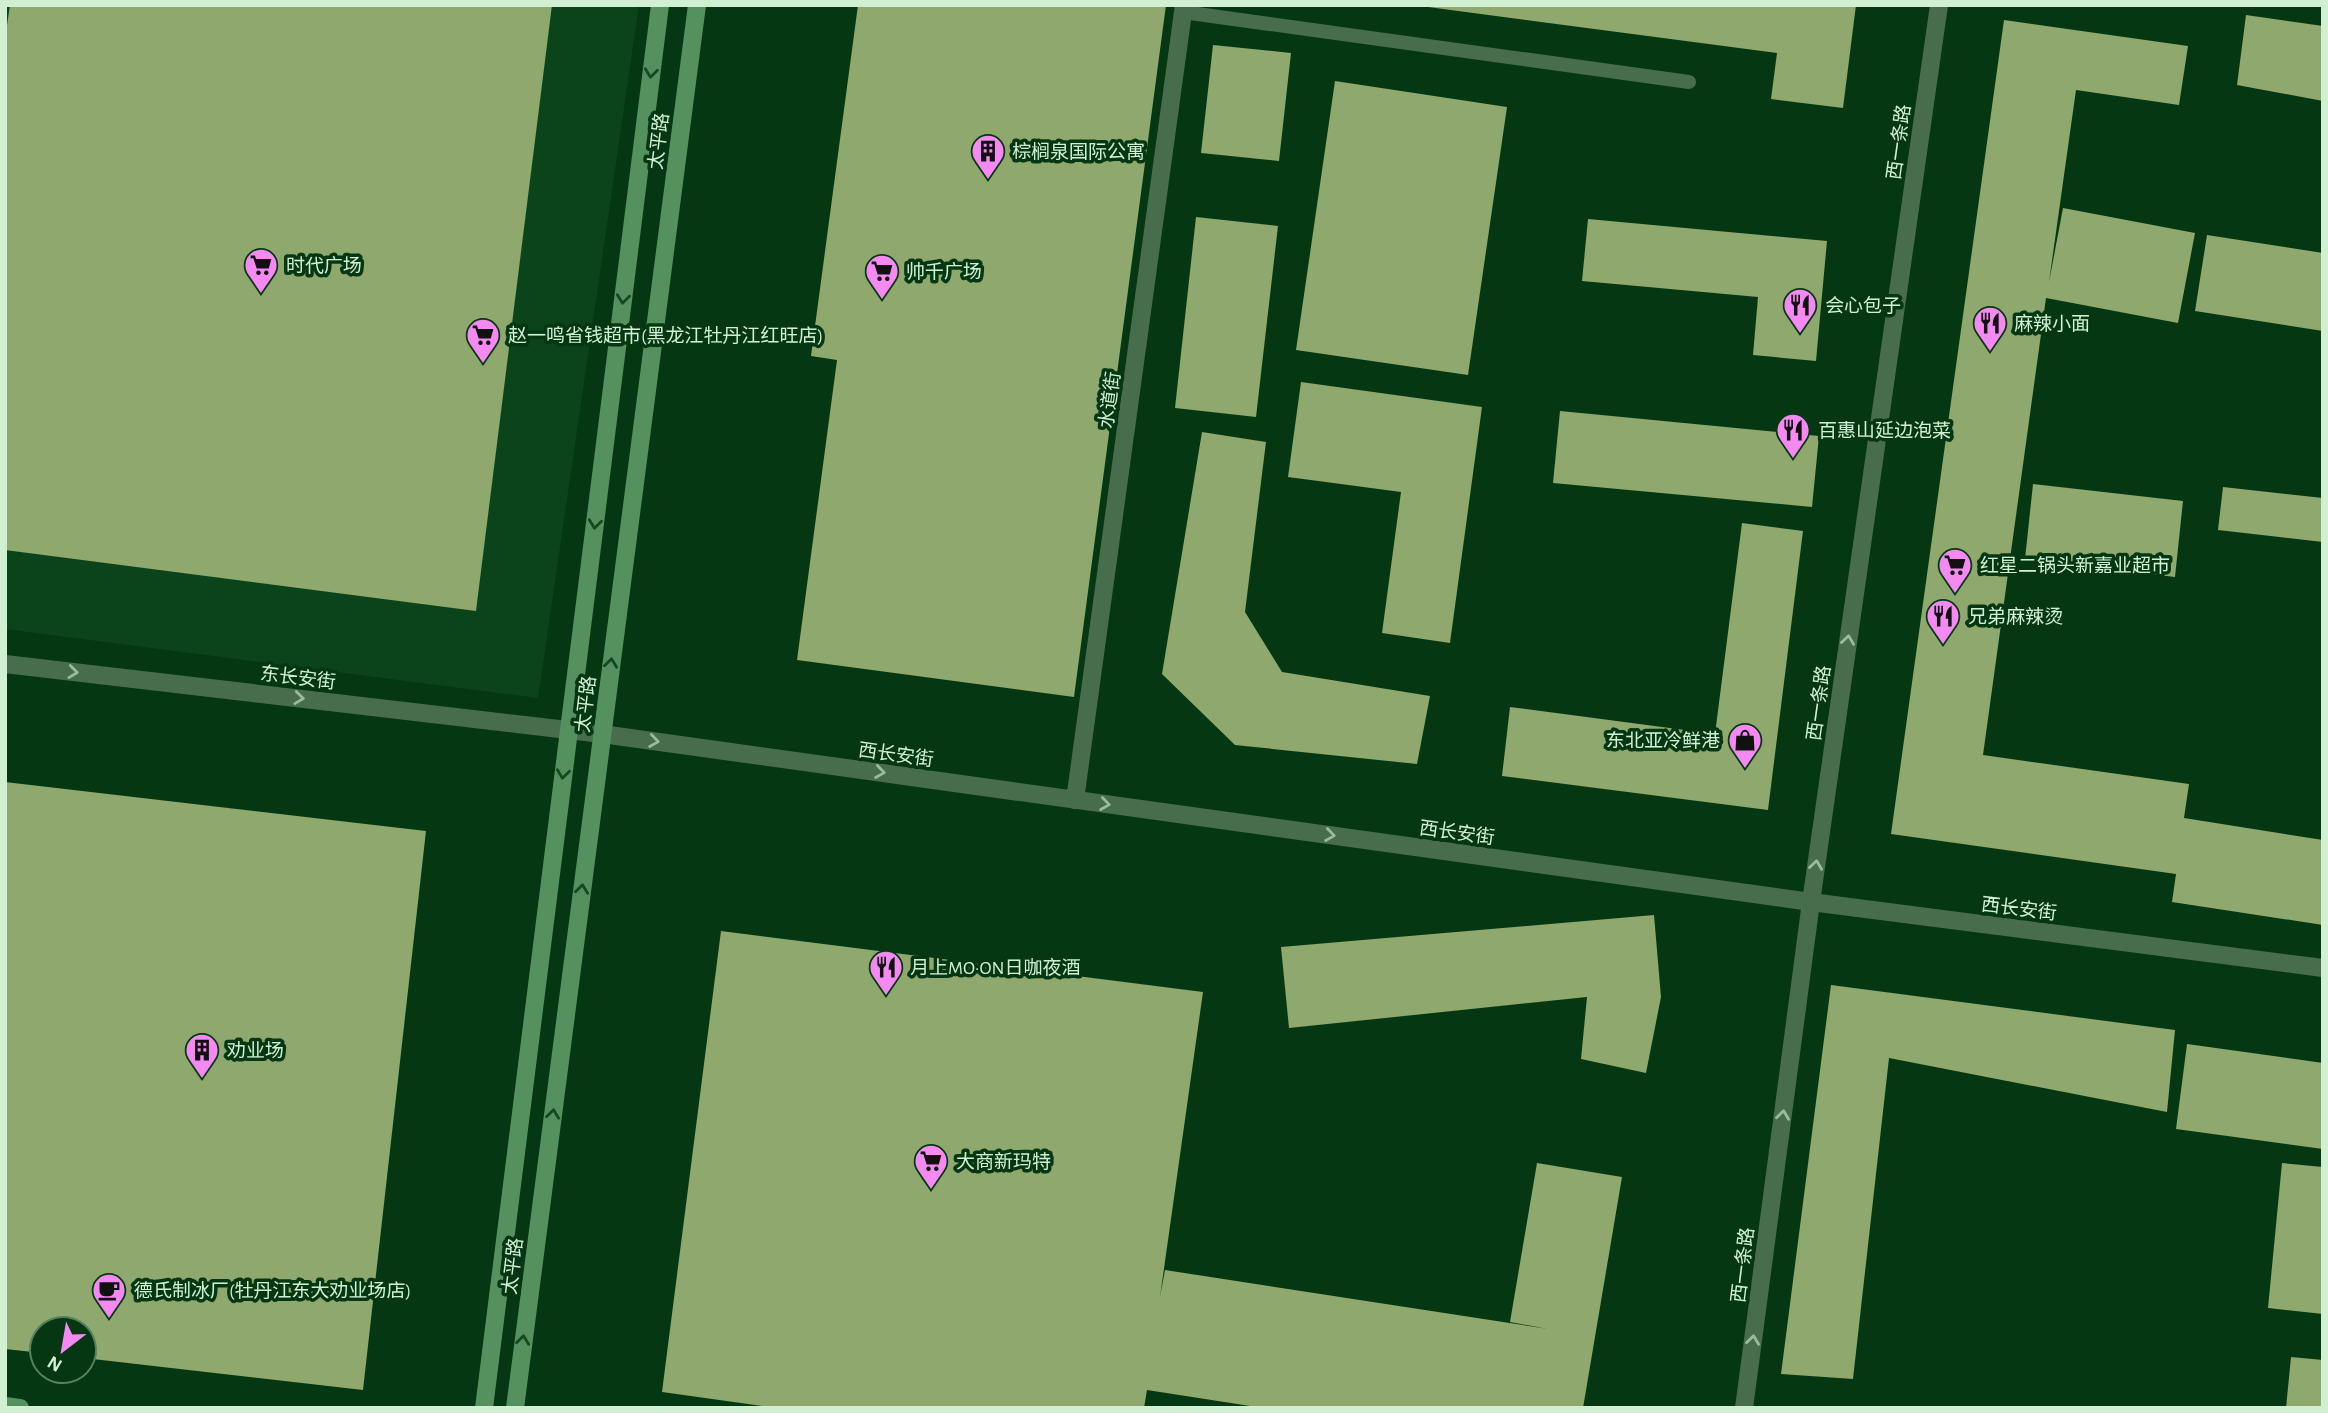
<svg xmlns="http://www.w3.org/2000/svg" width="2328" height="1413" font-family="'Alegreya Sans','Noto Sans SC',sans-serif">
  <style>
    .built { fill: #0b441b }
    .building { fill: #8ea86d }
    .lines { fill: none; stroke-linecap: round; stroke-linejoin: round }
    .service { stroke: #486d4d; stroke-width: 14 }
    .minor { stroke: #486d4d; stroke-width: 18 }
    .tertiary { stroke: #486d4d; stroke-width: 18 }
    .secondary { stroke: #55915e; stroke-width: 18 }
    .oneway { stroke: #154922 }
    .oneway2 { stroke: #9abb9d }
    .labels { text-anchor: middle; stroke-width: 7; stroke-linejoin: round; paint-order: stroke }
    .street-label { font-size: 19px; fill: #d0efd3; stroke: #053713 }
    .poi-label { font-size: 19px; fill: #d0efd3; stroke: #053713; text-anchor: start }
  </style>
  <rect width="100%" height="100%" fill="#053713"/>
  <path class="built" d="M5 5H639L538 698 5 629Z"/>
  <path class="building" d="M10 5H552L476 611 5 550V39Z
    M858 5H1166L1074 697 797 660 837 360 811 356Z
    M1413 5H1856L1843 108 1771 99 1777 53Z
    M2246 15 2323 26V101L2237 85Z
    M2004 20 2188 46 2179 105 2076 90 2049 282 2063 208 2195 233 2178 323 2046 298 1983 755 2189 784 2184 818 2323 840V925L2172 902 2176 874 1891 834Z
    M1213 45 1291 53 1279 161 1201 153Z
    M1335 81 1507 107 1468 375 1296 350Z
    M1196 217 1278 226 1256 417 1175 408Z
    M1588 219 1827 241 1816 361 1753 355 1758 297 1582 281Z
    M2207 235 2323 253V331L2195 311Z
    M1301 382 1482 407 1450 643 1382 633 1401 492 1288 477Z
    M1560 411 1819 436 1812 507 1553 483Z
    M1202 432 1266 442 1245 612 1282 672 1430 696 1417 764 1235 745 1162 674Z
    M2033 484 2183 501 2175 577 2025 559Z
    M2223 487 2323 498V542L2218 530Z
    M1742 523 1803 531 1768 810 1502 776 1510 707 1715 734Z
    M5 782 426 831 363 1390 84 1358V1329H42V1353L5 1349Z
    M1654 915 1661 997 1646 1073 1581 1059 1587 997 1289 1028 1281 947Z
    M721 931 1203 992 1160 1297 1165 1270 1548 1329 1510 1322 1537 1163 1622 1177 1583 1408H1263L1147 1390 1144 1408H776L662 1392Z
    M1831 985 2175 1030 2167 1112 1889 1058 1853 1379 1781 1374Z
    M2187 1044 2323 1063V1149L2176 1129Z
    M2282 1163 2323 1167V1314L2268 1308Z
    M2291 1357 2323 1360V1408H2286Z"/>
  <g class="lines">
    <path class="service" d="M1183 12 1689 82"/>
    <path class="minor" d="M1075 800 1184 5"/>
    <path class="tertiary" d="M5 664 602 734 1811 902 2323 968
      M1744 1408 1811 902 1939 5"/>
    <path class="secondary" d="M5 1406 20 1408
      M484 1408 660 5
      M515 1408 697 5"/>
  </g>
  <defs><path id="oneway-chevron" d="M-2-3.5L2.5 0L-2 3.5" fill="none" stroke-width="1.6" stroke-linecap="round" stroke-linejoin="round" transform="scale(1.75)"/></defs>
  <g class="oneway">
    <use href="#oneway-chevron" transform="translate(651 73) rotate(97)"/>
    <use href="#oneway-chevron" transform="translate(623 299) rotate(97)"/>
    <use href="#oneway-chevron" transform="translate(595 524) rotate(97)"/>
    <use href="#oneway-chevron" transform="translate(611 663) rotate(-83)"/>
    <use href="#oneway-chevron" transform="translate(563 774) rotate(97)"/>
    <use href="#oneway-chevron" transform="translate(582 889) rotate(-83)"/>
    <use href="#oneway-chevron" transform="translate(553 1114) rotate(-83)"/>
    <use href="#oneway-chevron" transform="translate(523 1340) rotate(-83)"/>
  </g>
  <g class="oneway2">
    <use href="#oneway-chevron" transform="translate(1848 640) rotate(-82)"/>
    <use href="#oneway-chevron" transform="translate(73 672) rotate(7)"/>
    <use href="#oneway-chevron" transform="translate(299 698) rotate(7)"/>
    <use href="#oneway-chevron" transform="translate(654 741) rotate(8)"/>
    <use href="#oneway-chevron" transform="translate(880 772) rotate(8)"/>
    <use href="#oneway-chevron" transform="translate(1105 804) rotate(8)"/>
    <use href="#oneway-chevron" transform="translate(1330 835) rotate(8)"/>
    <use href="#oneway-chevron" transform="translate(1816 865) rotate(-82)"/>
    <use href="#oneway-chevron" transform="translate(1783 1115) rotate(-83)"/>
    <use href="#oneway-chevron" transform="translate(1753 1340) rotate(-83)"/>
  </g>
  <defs>
    <symbol id="building-pin" viewBox="-11 -11 22 30"><path d="M0 17L-7.5 6A9.5 9.5 0 1 1 7.5 6Z" fill="#f389f1" stroke="#053713"/><path d="M-4-6H4V6H1V3H-1V6H-4ZM-2.5-4.3h1.7v1.8h-1.7ZM.8-4.3h1.7v1.8H.8ZM-2.5-1h1.7V.8h-1.7ZM.8-1h1.7V.8H.8Z" fill="#111"/></symbol>
    <symbol id="supermarket-pin" viewBox="-11 -11 22 30"><path d="M0 17L-7.5 6A9.5 9.5 0 1 1 7.5 6Z" fill="#f389f1" stroke="#053713"/><path d="M-6-5.5h2.5l.6 2H6L4.5 2H-2.5L-4.4-4H-6ZM-1.5 3.2a1.3 1.3 0 1 0 .1 0ZM3 3.2a1.3 1.3 0 1 0 .1 0Z" fill="#111"/></symbol>
    <symbol id="restaurant-pin" viewBox="-11 -11 22 30"><path d="M0 17L-7.5 6A9.5 9.5 0 1 1 7.5 6Z" fill="#f389f1" stroke="#053713"/><path d="M-5-6h1v4h1v-4h1v4h1v-4h1v5L-1.5 .5V6h-2V.5L-5-1ZM5-6V6H3V1.5H1.5Q1.5-4 5-6Z" fill="#111"/></symbol>
    <symbol id="shop-pin" viewBox="-11 -11 22 30"><path d="M0 17L-7.5 6A9.5 9.5 0 1 1 7.5 6Z" fill="#f389f1" stroke="#053713"/><path d="M-5-2.5h2.3a2.7 3.5 0 0 1 5.4 0H5L5.5 6h-11ZM-1.5-2.5h3a1.5 2.3 0 0 0-3 0Z" fill="#111"/></symbol>
    <symbol id="cafe-pin" viewBox="-11 -11 22 30"><path d="M0 17L-7.5 6A9.5 9.5 0 1 1 7.5 6Z" fill="#f389f1" stroke="#053713"/><path d="M-5.5-4.5H6V0H3Q3 3.5 0 3.5H-2.5Q-5.5 3.5-5.5 0ZM3-3.2v2h1.7v-2ZM-6 4.5H4V6H-6Z" fill="#111"/></symbol>
  </defs>
  <g fill-rule="evenodd">
    <use href="#building-pin" x="969" y="132" width="38" height="52"/>
    <use href="#supermarket-pin" x="242" y="246" width="38" height="52"/>
    <use href="#supermarket-pin" x="863" y="252" width="38" height="52"/>
    <use href="#restaurant-pin" x="1781" y="286" width="38" height="52"/>
    <use href="#restaurant-pin" x="1971" y="304" width="38" height="52"/>
    <use href="#supermarket-pin" x="464" y="316" width="38" height="52"/>
    <use href="#restaurant-pin" x="1774" y="411" width="38" height="52"/>
    <use href="#supermarket-pin" x="1936" y="546" width="38" height="52"/>
    <use href="#restaurant-pin" x="1924" y="597" width="38" height="52"/>
    <use href="#shop-pin" x="1726" y="721" width="38" height="52"/>
    <use href="#restaurant-pin" x="867" y="948" width="38" height="52"/>
    <use href="#building-pin" x="183" y="1031" width="38" height="52"/>
    <use href="#supermarket-pin" x="912" y="1142" width="38" height="52"/>
    <use href="#cafe-pin" x="90" y="1271" width="38" height="52"/>
  </g>
  <g class="labels">
    <g class="street-label">
      <text transform="translate(658 141) rotate(-83)" y="7">太平路</text>
      <text transform="translate(1898 142) rotate(-82)" y="7">西一条路</text>
      <text transform="translate(1109 400) rotate(-82)" y="7">水道街</text>
      <text transform="translate(298 677) rotate(7)" y="7">东长安街</text>
      <text transform="translate(1818 703) rotate(-82)" y="7">西一条路</text>
      <text transform="translate(585 704) rotate(-83)" y="7">太平路</text>
      <text transform="translate(896 754) rotate(8)" y="7">西长安街</text>
      <text transform="translate(1457 832) rotate(8)" y="7">西长安街</text>
      <text transform="translate(2019 908) rotate(7)" y="7">西长安街</text>
      <text transform="translate(1742 1265) rotate(-83)" y="7">西一条路</text>
      <text transform="translate(512 1266) rotate(-83)" y="7">太平路</text>
    </g>
    <g class="poi-label">
      <text x="1012" y="158">棕榈泉国际公寓</text>
      <text x="286" y="272">时代广场</text>
      <text x="906" y="278">帅千广场</text>
      <text x="1825" y="312">会心包子</text>
      <text x="2014" y="330">麻辣小面</text>
      <text x="508" y="342">赵一鸣省钱超市(黑龙江牡丹江红旺店)</text>
      <text x="1818" y="437">百惠山延边泡菜</text>
      <text x="1980" y="572">红星二锅头新嘉业超市</text>
      <text x="1968" y="623">兄弟麻辣烫</text>
      <text x="1720" y="747" text-anchor="end">东北亚冷鲜港</text>
      <text x="910" y="974">月上MO·ON日咖夜酒</text>
      <text x="227" y="1057">劝业场</text>
      <text x="956" y="1168">大商新玛特</text>
      <text x="134" y="1297">德氏制冰厂(牡丹江东大劝业场店)</text>
    </g>
  </g>
  <rect width="2328" height="1413" fill="none" stroke="#d0efd3" stroke-width="14"/>
  <g transform="translate(63 1350) rotate(211)"><circle r="33" fill="#053713" stroke="#568160" stroke-width="2"/>
  <path d="M0-5L12 26L0 18L-12 26Z" fill="#f389f1"/>
  <text y="-10" font-size="19" font-weight="bold" text-anchor="middle" fill="#d0efd3">N</text>
  </g>
</svg>
